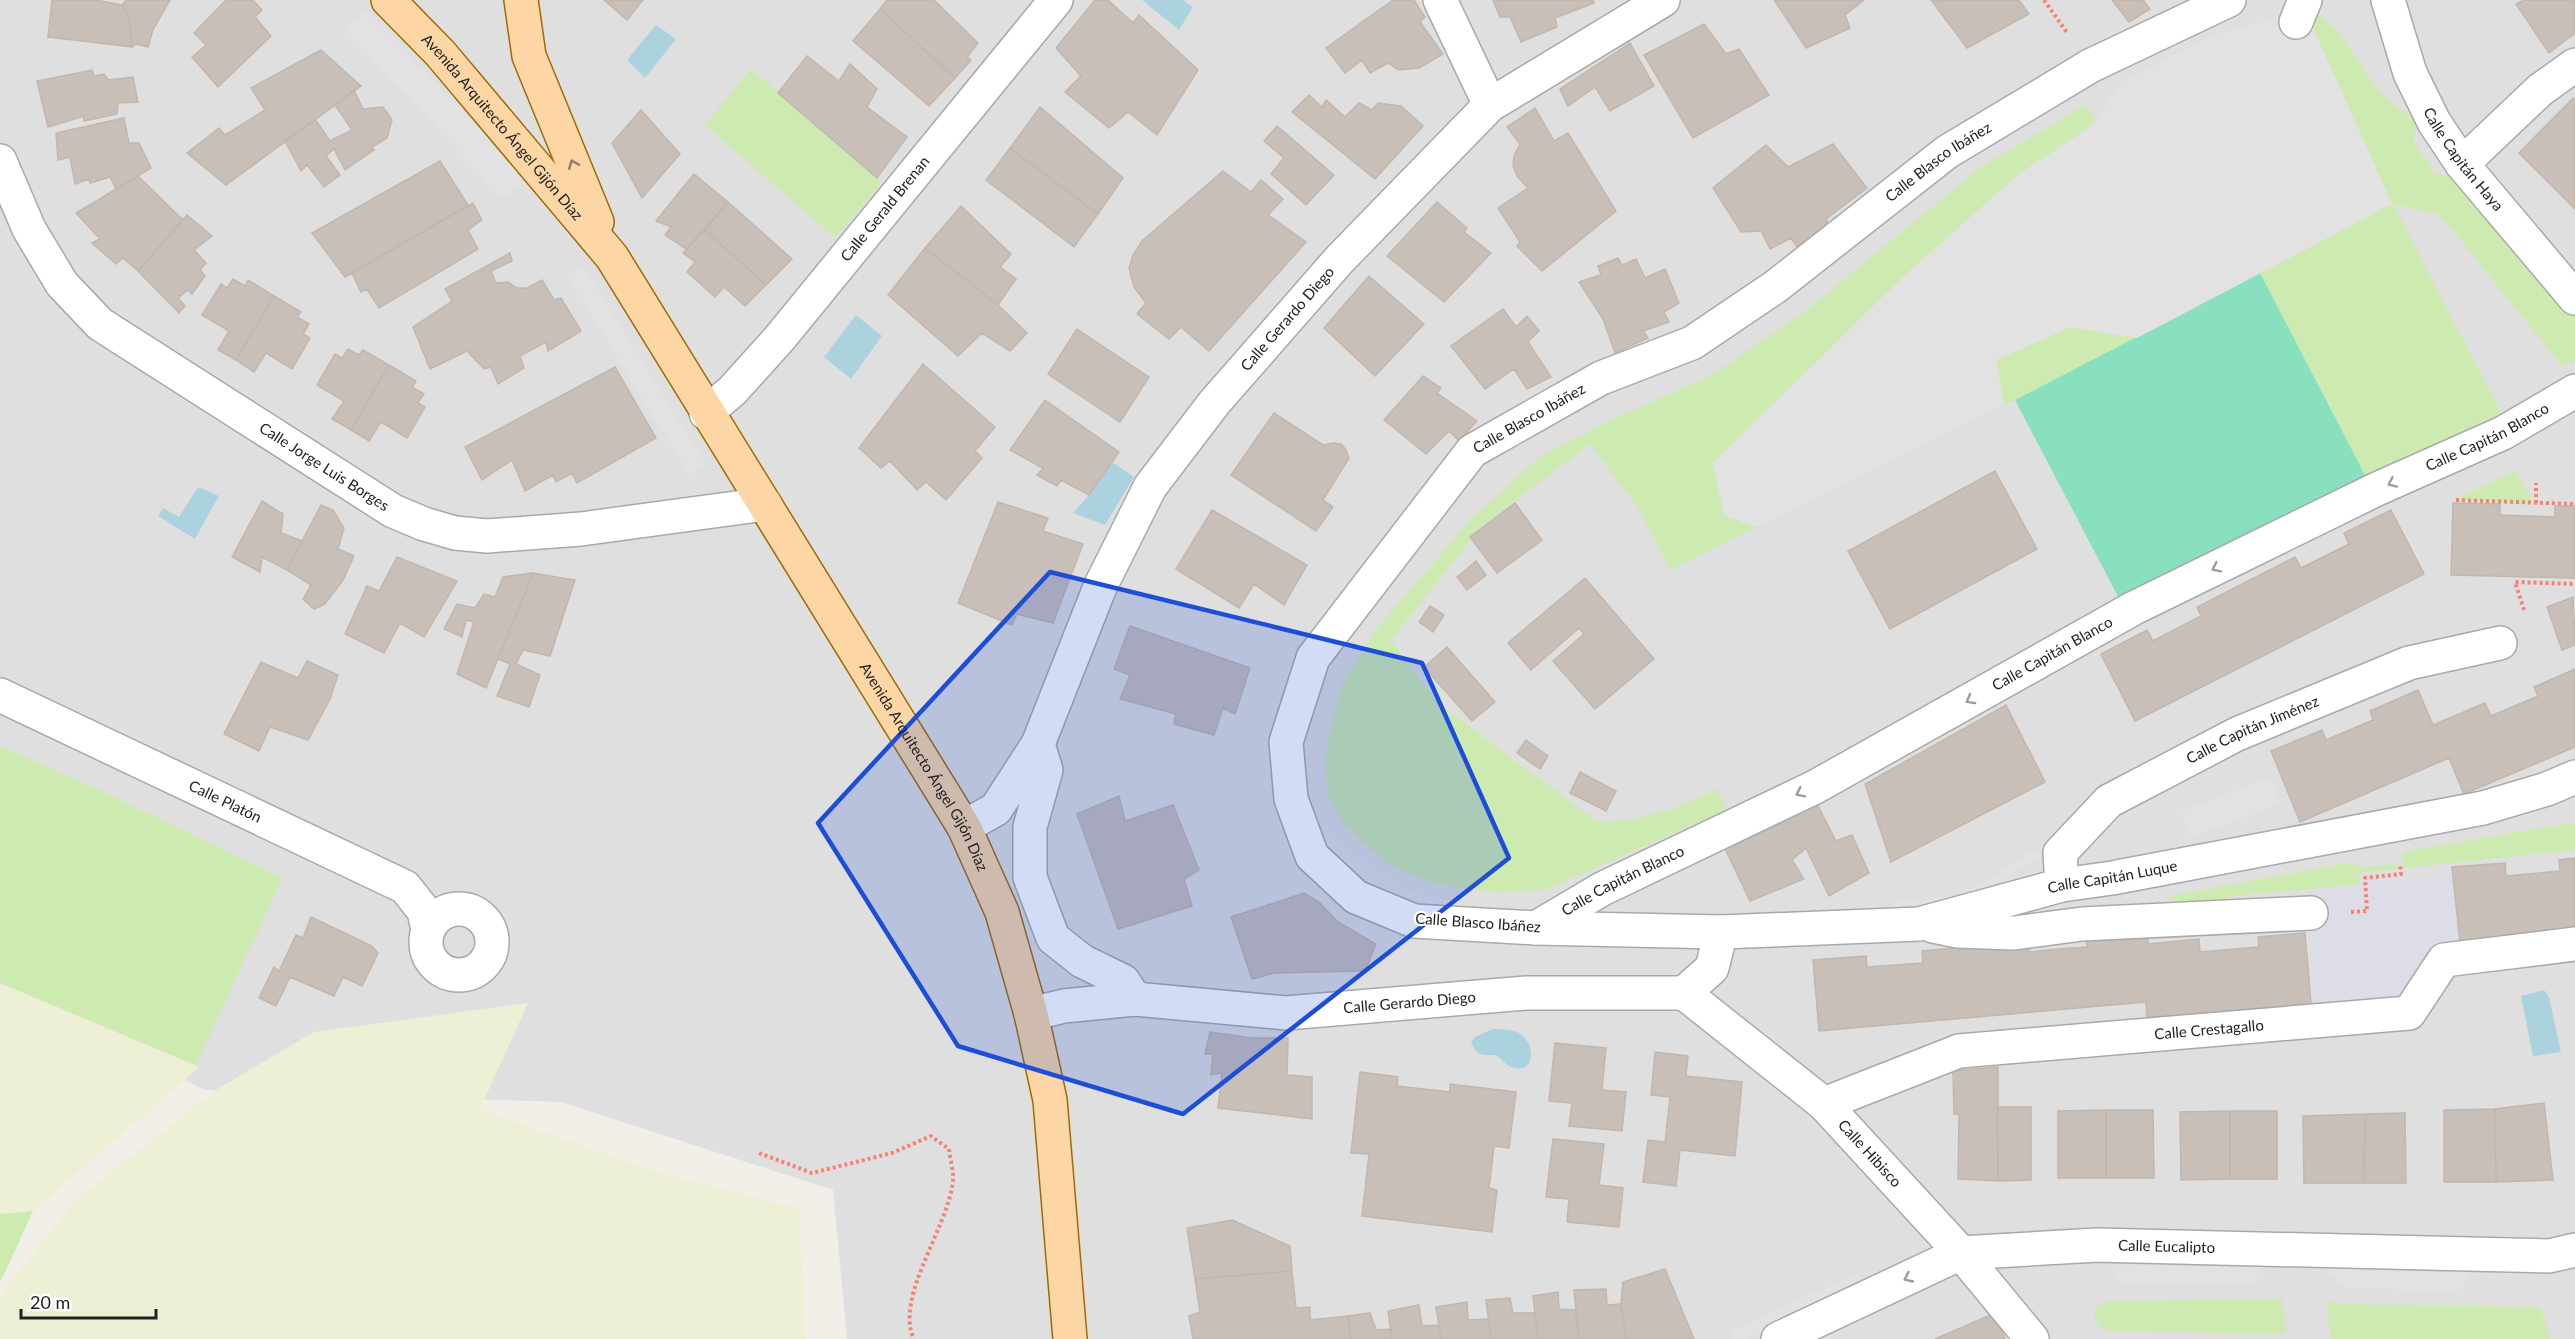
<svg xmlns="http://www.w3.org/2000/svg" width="2575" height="1339" font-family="Lato,sans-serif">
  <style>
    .residential { fill: #e0dfdf }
    .farmland { fill: #eef0d5 }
    .grass { fill: #cdebb0 }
    .pitch { fill: #88e0be }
    .parking { fill: #e2e2e2 }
    .plaza { fill: #dddde8 }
    .water { fill: #aad3df }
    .building { fill: #c7bfb8; stroke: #c4b6ab; stroke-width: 1.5 }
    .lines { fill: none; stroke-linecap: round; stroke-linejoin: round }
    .minor-casing { stroke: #a9a9a9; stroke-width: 36 }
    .major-casing { stroke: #a06b00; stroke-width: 36 }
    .path { stroke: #fa8072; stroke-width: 4; stroke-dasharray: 3 3; stroke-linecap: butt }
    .minor { stroke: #fff; stroke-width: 33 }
    .major { stroke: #fcd6a4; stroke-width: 33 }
    .oneway { stroke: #8f7c63 }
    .oneway2 { stroke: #9c9c9c }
    .marked { fill: #1d4ed8; fill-opacity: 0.2; stroke: #1d4ed8; stroke-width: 4.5; stroke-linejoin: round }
    .labels { text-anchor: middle; stroke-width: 4.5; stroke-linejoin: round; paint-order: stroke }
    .street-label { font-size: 15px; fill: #222; stroke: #fff }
  </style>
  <rect width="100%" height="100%" fill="#f2efe9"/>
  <path class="residential" d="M0 0H2575V1339H847L833 1190 561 1102 205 1090 0 990Z"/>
  <path class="farmland" d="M0 983 199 1067 33 1211 0 1214Z
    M528 1003 480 1109 651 1170 799 1209 806 1339H0V1296L76 1199 216 1090 314 1032Z"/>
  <path class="grass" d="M2319 14 2339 32 2381 94 2416 121 2414 142 2435 175H2451L2575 313V361L2562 366 2440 215 2393 204 2502 415 2368 481 2260 273 2392 204 2313 28Z
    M751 69 882 182 835 238 705 125Z
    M2086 104 2096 123 2019 174 1904 276 1713 463 1724 515 1757 527 1671 570 1638 508 1590 444 1482 526 1391 640 1438 703 1598 822 1635 819 1674 808 1718 789 1726 810 1545 890 1494 892 1434 884 1385 863 1344 824 1328 794 1325 757 1340 688 1374 632 1472 518 1539 457 1610 420 1710 376 1799 316 1981 167Z
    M2071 327 2137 338 2004 405 1996 360Z
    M2516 470 2525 491H2530V504L2454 500Z
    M0 746 109 794 282 878 196 1065 0 983Z
    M2569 823H2575V850L2404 868 2402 852Z
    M2347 863 2372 867 2397 863V869L2359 873V885L2232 896 2223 903 2181 907 2169 896Z
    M33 1211 2 1279 0 1281V1214Z
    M2282 1299 2286 1334 2113 1331 2100 1328 2094 1317 2095 1308 2107 1301Z
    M2326 1301 2344 1304 2540 1307 2550 1339H2331Z"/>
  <path class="pitch" d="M2260 273 2368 481 2122 604 2015 400Z"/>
  <path class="parking" d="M367 11 530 181 503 198 344 28Z
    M2282 16 2313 28 2392 204 2137 338 2071 327 1996 360 2004 405 1757 527 1724 515 1713 463 1904 276 2019 174 2096 123 2119 84 2211 36Z
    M583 266 706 465 690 475 567 275Z
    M2271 777 2281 803 2191 838 2181 812Z
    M1326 830 1348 851 1401 888 1457 904 1456 916 1396 901 1336 862 1313 836Z
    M2034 850 2039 857 1969 902 1893 912 1892 903 1965 894Z
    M2111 1265 2262 1267 2253 1286 2123 1284Z
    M2367 1266 2473 1270 2460 1291 2346 1288 2320 1268Z
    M1856 1274 1862 1286 1747 1339H1733L1729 1332Z"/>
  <path class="plaza" d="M2453 873 2460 943 2405 996 2315 1004 2310 890Z"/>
  <path class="water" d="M1142 0H1183L1193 7 1179 30Z
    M656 25 676 39 645 78 627 60Z
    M856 315 882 336 851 379 824 357Z
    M1112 462 1134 477 1105 525 1073 513 1089 495Z
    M198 487 219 496 195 539 158 516 163 508 179 517Z
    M2544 990 2549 997 2561 1052 2533 1056 2521 996Z
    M1493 1029C1500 1029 1510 1029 1517 1032 1538 1043 1535 1076 1511 1067 1506 1065 1501 1058 1496 1055 1482 1055 1477 1057 1471 1042L1475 1037Z"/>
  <path class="building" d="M52 0H96L122 5 129 17 132 47 48 37Z
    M126 0H170L153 30 148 47 136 44 132 47 129 17 122 5Z
    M226 0H253L262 10 255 17 271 36 218 87 192 57 206 45 194 33Z
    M604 0H643L627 20Z
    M887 0H934L978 43 967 57 971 60 955 78 880 9Z
    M1095 0H1108L1133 23 1139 15 1198 70 1157 135 1128 112 1109 128 1065 92 1081 76 1056 48Z
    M1393 0H1414L1425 17 1420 22 1443 54 1419 68 1398 70 1388 63 1370 73 1362 60 1345 73 1326 48Z
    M1493 0H1593L1594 3 1555 18 1557 27 1521 42 1510 17H1500Z
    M1774 0H1864L1845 15 1850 28 1806 48Z
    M1931 0H2019L2029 14 1967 48Z
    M2112 0H2143L2150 9 2129 22Z
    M2524 0H2575V33L2549 53 2516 4Z
    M880 9 955 78 929 106 853 41Z
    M1704 24 1726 54 1739 49 1769 95 1693 138 1644 55Z
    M1630 43 1654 86 1610 111 1595 87 1568 106 1560 89Z
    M321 50 361 86 226 185 187 153 219 128 225 135 265 110 251 88Z
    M807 56 839 81 850 64 877 89 867 107 907 137 877 178 778 93Z
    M92 70 94 76 104 74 108 80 133 77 138 102 118 103 117 114 84 121V116L48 127 37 81Z
    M354 90 363 109 383 107 392 120 387 138 372 147 374 150 345 170 334 149 326 156 340 175 324 187 307 165 301 171 285 141 315 119 330 141 352 130 335 105Z
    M1309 95 1322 107 1326 100 1345 117 1359 103 1372 110 1378 103 1401 106 1423 126 1375 179 1292 112Z
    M2573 98 2575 100V209L2519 153Z
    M1040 107 1123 178 1098 214 1010 148Z
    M1535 108 1554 141 1568 133 1616 211 1542 271 1517 246 1520 242 1498 208 1528 188 1517 176 1513 166 1514 156 1520 144 1507 127Z
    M641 110 680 154 642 198 612 143Z
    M124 118 129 143H139L151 168 116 189 110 177 90 183 89 179 75 184 70 157 58 160 56 133Z
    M1277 126 1334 175 1306 205 1271 174 1284 158 1264 141Z
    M1833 144 1867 188 1826 219 1829 226 1797 247 1791 238 1770 249 1761 231 1741 232 1713 188 1766 145 1788 167Z
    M1010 148 1098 214 1074 247 986 180Z
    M440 161 468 205 345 277 312 233Z
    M1223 171 1251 192 1261 180 1283 199 1268 215 1306 242 1209 351 1181 327 1169 339 1137 314 1146 303 1134 287 1129 268 1133 255 1142 241Z
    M694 174 728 202 686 249 665 235 671 227 656 221Z
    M138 176 183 220 138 271 123 258 116 264 92 243 100 239 76 213Z
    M728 202 792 259 766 285 705 230Z
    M1437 202 1467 228 1464 232 1491 253 1444 302 1387 256Z
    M473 203 482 220 468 230 478 249 379 308 367 289 361 292 352 273Z
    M961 206 1011 254 1000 267 1016 279 998 305 925 248Z
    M187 215 212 236 194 250 206 263 200 270 205 276 192 294 188 290 178 298 185 306 179 313 138 271Z
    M705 230 766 285 745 306 724 287 715 297 687 272 695 262 683 253Z
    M925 248 998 305 1027 333 1010 351 982 333 958 356 888 295Z
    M510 253 512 261 491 271 496 283 508 282 517 288H527L542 280 554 300 561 298 581 331 548 351 546 342 520 356 524 368 498 384 491 367 484 369 467 351 430 369 413 327 452 301 445 289Z
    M1618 258 1622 265 1636 259 1645 278 1665 269 1679 303 1664 312 1669 322 1643 331 1648 338 1615 353 1603 319 1579 282 1601 275 1598 266Z
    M1369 276 1424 324 1375 376 1324 328Z
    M233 279 245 286 248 280 274 296 236 360 218 350 229 331 202 315 221 284 227 288Z
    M274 296 301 312 297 317 309 324 303 334 310 338 292 369 266 353 254 372 236 360Z
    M1503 309 1516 327 1527 316 1539 331 1528 342 1551 377 1527 389 1514 369 1485 389 1451 346Z
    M1077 329 1149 377 1120 422 1048 374Z
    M348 349 359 355 363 350 389 365 351 430 332 419 344 401 317 385 335 354 342 358Z
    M923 364 995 427 975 451 982 458 946 500 926 482 917 490 890 461 881 468 859 448Z
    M389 365 416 381 412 387 424 394 418 403 425 407 407 438 381 422 369 441 351 430Z
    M615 367 656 438 577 483 572 473 556 482 553 475 525 491 512 460 482 480 465 447Z
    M1423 376 1441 388 1437 393 1477 421 1459 441 1449 431 1426 454 1384 420Z
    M1045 400 1119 452 1089 495 1061 480 1057 486 1037 475 1043 468 1010 450Z
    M1274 413 1323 445 1333 443 1341 444 1346 450 1349 458 1323 500 1333 507 1316 531 1231 475Z
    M1995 471 2037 549 1890 629 1848 551Z
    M262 501 283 514 281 533 302 541 287 570 262 557 260 572 232 557Z
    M998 502 1048 518 1043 531 1083 544 1053 623 1017 614 1012 625 958 603Z
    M1515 503 1542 540 1497 573 1470 537Z
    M2453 503 2500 504V515L2555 517V506H2575V578L2451 575Z
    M321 505 333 510 344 528 338 549 354 556 343 580 325 604 314 609 303 599 311 585 287 570Z
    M1212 510 1307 565 1284 605 1254 584 1239 608 1176 569Z
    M2391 510 2424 574 2135 721 2101 654 2147 630 2153 641 2201 616 2197 607 2295 557 2301 568 2349 544 2344 533Z
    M397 557 457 581 424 637 400 623 384 653 345 634 367 586 379 591Z
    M1476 561 1486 575 1467 590 1457 577Z
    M533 573 575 580 550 656 523 650 516 664 540 675 529 707 497 696 510 664 498 659Z
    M533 573 486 688 457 674 474 622 466 620 462 637 444 629 457 604 475 608 484 594 495 597 503 577Z
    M1585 578 1654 659 1595 709 1553 661 1584 634 1579 628 1531 670 1508 643Z
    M2573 597 2575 645 2562 650 2547 607Z
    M1430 606 1444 615 1433 632 1419 622Z
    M1130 626 1250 668 1235 714 1223 708 1214 735 1174 724 1176 714 1120 699 1130 675 1114 669Z
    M1447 647 1495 702 1472 721 1424 667Z
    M307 661 338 675 330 699 308 740 270 727 259 751 224 734 261 662 298 678Z
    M2575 669V747L2464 794 2449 758 2300 822 2271 751 2322 730 2326 740 2373 720 2370 711 2418 690 2433 725 2485 703 2491 716 2538 696 2534 687Z
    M2006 705 2045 782 1891 862 1865 784Z
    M1526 740 1548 756 1540 769 1517 753Z
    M1580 772 1616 791 1606 811 1570 793Z
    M1119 796 1125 821 1173 805 1199 870 1184 879 1192 906 1118 929 1077 814Z
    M1815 800 1836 841 1852 835 1869 873 1829 896 1806 848 1792 860 1804 879 1750 901 1723 844Z
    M2575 858V931L2460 943 2452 867 2505 863 2506 876 2560 871 2559 860Z
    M1304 893 1319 902 1338 922 1376 944 1365 971 1275 973 1252 979 1231 917Z
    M311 917 372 946 378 953 362 986 343 977 334 996 290 977 276 1006 259 998 274 967 279 971 296 935 303 938Z
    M2147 931 2148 944 2199 939 2200 952 2259 947 2258 937 2305 933 2311 1004 2147 1019 2146 1002 1819 1031 1813 960 1866 956 1867 967 1923 963 1922 951 2028 941 2029 952 2058 949 2087 947 2086 936Z
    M1210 1032 1252 1038H1288L1287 1075 1312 1077V1119L1218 1108 1222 1073 1211 1075 1213 1054H1205Z
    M1555 1043 1606 1048 1602 1090 1626 1092 1622 1131 1569 1126 1572 1103 1549 1101Z
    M1655 1052 1688 1056 1686 1076 1742 1082 1735 1156 1680 1150 1676 1186 1643 1182 1648 1140 1665 1142 1670 1097 1651 1095Z
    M1998 1067V1181L1958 1179 1959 1114H1954L1953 1071Z
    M1360 1072 1398 1077 1397 1086 1450 1092V1084L1516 1092 1509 1148 1494 1146 1489 1188 1497 1190 1492 1232 1362 1216 1369 1154 1351 1153Z
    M2544 1103 2553 1180 2496 1182 2495 1109Z
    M1997 1107H2031V1180L1998 1181Z
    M2495 1109 2496 1182H2444V1110Z
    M2106 1110V1178H2058V1111Z
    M2106 1110H2153L2154 1178H2106Z
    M2230 1111H2277V1179H2230Z
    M2230 1111V1179L2181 1180 2180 1112Z
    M2405 1113 2406 1183H2363L2366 1114Z
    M2366 1114 2363 1183H2304L2303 1116Z
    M1553 1139 1604 1144 1599 1185 1623 1188 1619 1227 1567 1222 1569 1199 1546 1197Z
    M1232 1220 1290 1246 1292 1271 1195 1279 1187 1228Z
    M1665 1269 1694 1339H1626L1621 1304 1623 1282Z
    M1292 1271 1296 1308 1310 1307V1320L1348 1316 1351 1339H1193L1189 1316 1200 1312 1195 1279Z
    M1606 1289 1607 1305 1621 1304 1626 1339H1579L1574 1290Z
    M1558 1292 1559 1309 1575 1310 1579 1339H1538L1533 1296Z
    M1510 1298 1513 1313H1535L1538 1339H1491L1486 1300Z
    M1467 1302 1468 1320 1488 1319 1491 1339H1441L1436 1307Z
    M1419 1305 1422 1326 1439 1325 1441 1339H1392L1388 1311Z
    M1370 1313 1376 1330 1391 1329 1392 1339H1351L1348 1316Z
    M1995 1313 2005 1339H1935Z"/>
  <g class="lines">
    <defs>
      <g id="minor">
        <path d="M1440 0 1490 105"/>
        <path id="s1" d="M2388 0 2410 73 2434 122 2462 164 2575 298"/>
        <path d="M2296 22 2305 0"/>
        <path id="s2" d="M0 161 29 229 62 284 100 324 393 511 424 524 455 533 487 536 581 529 765 504"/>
        <path d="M2462 164 2540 90 2575 65"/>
        <path id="s3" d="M706 413 732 391 779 339 1056 0"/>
        <path id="s4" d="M0 695 405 887 424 911 428 930"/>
        <path d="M1038 744 1046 770 1030 827V877L1053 938 1082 961 1123 981 1135 999"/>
        <path id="s5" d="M964 827 996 809 1038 744 1100 587 1150 487 1214 403 1340 259 1490 105 1663 0"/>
        <path id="s6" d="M2062 885 2060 853 2109 801 2237 734 2409 663 2500 643"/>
        <circle cx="459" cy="942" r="33"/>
        <path d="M1933 926 1958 931 2014 933 2082 924 2311 913"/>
        <path id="s7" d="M1536 928 1602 889 1815 787 2134 608 2377 489 2503 433 2575 391"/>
        <path id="s8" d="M1721 932 1536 928 1414 921 1356 897 1312 856 1291 799 1286 742 1313 658 1472 451 1601 378 1692 343 1775 287 1947 152 2090 66 2229 0"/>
        <path id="s9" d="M1684 993 1712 968 1721 932 1919 924 2062 885 2112 878 2483 808 2547 789 2575 777"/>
        <path id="s10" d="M1684 993 1824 1104 1961 1253 2032 1339"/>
        <path id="s11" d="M1031 1014 1064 1006 1135 999 1286 1013 1526 993H1684"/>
        <path id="s12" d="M1824 1104 1959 1051 2409 1013 2444 960 2575 944"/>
        <path id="s13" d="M1778 1339 1961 1253 2097 1245 2549 1256 2575 1250"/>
      </g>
      <g id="major">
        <path id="s14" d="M388 0 440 53 612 257 964 827 1002 912 1031 1014 1050 1100 1070 1339"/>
        <path d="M521 0 529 56 597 222"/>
      </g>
    </defs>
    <use href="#minor" class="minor-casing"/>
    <use href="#major" class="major-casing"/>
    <path class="path" d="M2044 0 2068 34
      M2456 500 2575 504
      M2536 503V483
      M2524 610 2515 582 2575 584
      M2351 912 2367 911 2365 878 2401 874 2400 864
      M759 1153 812 1173 892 1153 931 1136 949 1149C950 1159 954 1171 953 1181 948 1228 894 1298 914 1339"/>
    <use href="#minor" class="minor"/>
    <use href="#major" class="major"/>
  </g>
  <defs><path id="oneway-chevron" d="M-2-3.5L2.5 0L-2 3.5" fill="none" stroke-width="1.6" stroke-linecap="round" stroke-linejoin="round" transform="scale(1.5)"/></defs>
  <use class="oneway" href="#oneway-chevron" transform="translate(573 164) rotate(-112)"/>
  <g class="oneway2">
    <use href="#oneway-chevron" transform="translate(2392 483) rotate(156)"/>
    <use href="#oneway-chevron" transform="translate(2216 568) rotate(154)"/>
    <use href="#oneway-chevron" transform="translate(1970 700) rotate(151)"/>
    <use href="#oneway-chevron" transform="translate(1800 793) rotate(154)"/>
    <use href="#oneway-chevron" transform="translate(1908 1278) rotate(155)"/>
  </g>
  <path class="marked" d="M1050 572 1422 663 1509 858 1183 1114 958 1046 818 823Z"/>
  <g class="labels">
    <g class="street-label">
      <text dy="5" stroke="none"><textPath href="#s14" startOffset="171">Avenida Arquitecto Ángel Gijón Díaz</textPath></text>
      <text dy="5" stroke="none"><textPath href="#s1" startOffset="178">Calle Capitán Haya</textPath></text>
      <text dy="5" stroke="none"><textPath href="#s8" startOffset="1449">Calle Blasco Ibáñez</textPath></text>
      <text dy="5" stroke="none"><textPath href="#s3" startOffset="272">Calle Gerald Brenan</textPath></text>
      <text dy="5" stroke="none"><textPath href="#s5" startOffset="612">Calle Gerardo Diego</textPath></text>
      <text dy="5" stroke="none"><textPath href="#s8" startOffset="963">Calle Blasco Ibáñez</textPath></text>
      <text dy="5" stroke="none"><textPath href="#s7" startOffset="1071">Calle Capitán Blanco</textPath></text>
      <text dy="5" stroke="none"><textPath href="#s2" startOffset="459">Calle Jorge Luis Borges</textPath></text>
      <text dy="5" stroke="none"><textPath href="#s7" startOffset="585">Calle Capitán Blanco</textPath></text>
      <text dy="5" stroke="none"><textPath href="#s6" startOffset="264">Calle Capitán Jiménez</textPath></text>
      <text dy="5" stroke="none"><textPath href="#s14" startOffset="939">Avenida Arquitecto Ángel Gijón Díaz</textPath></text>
      <text dy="5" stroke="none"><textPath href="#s4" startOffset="249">Calle Platón</textPath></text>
      <text dy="5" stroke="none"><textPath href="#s9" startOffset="472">Calle Capitán Luque</textPath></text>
      <text dy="5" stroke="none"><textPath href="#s7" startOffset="99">Calle Capitán Blanco</textPath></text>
      <text transform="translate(1478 923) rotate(4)" y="5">Calle Blasco Ibáñez</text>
      <text dy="5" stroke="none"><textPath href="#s11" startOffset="381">Calle Gerardo Diego</textPath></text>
      <text dy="5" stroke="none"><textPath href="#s12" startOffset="396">Calle Crestagallo</textPath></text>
      <text dy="5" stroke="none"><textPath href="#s10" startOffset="246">Calle Hibisco</textPath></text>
      <text dy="5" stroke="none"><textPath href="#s13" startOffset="408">Calle Eucalipto</textPath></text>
    </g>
  </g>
  <path d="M21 1309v9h135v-9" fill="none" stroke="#222222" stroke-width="3"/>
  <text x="30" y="1309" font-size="18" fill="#222222" stroke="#ffffff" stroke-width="4.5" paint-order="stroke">20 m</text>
</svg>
